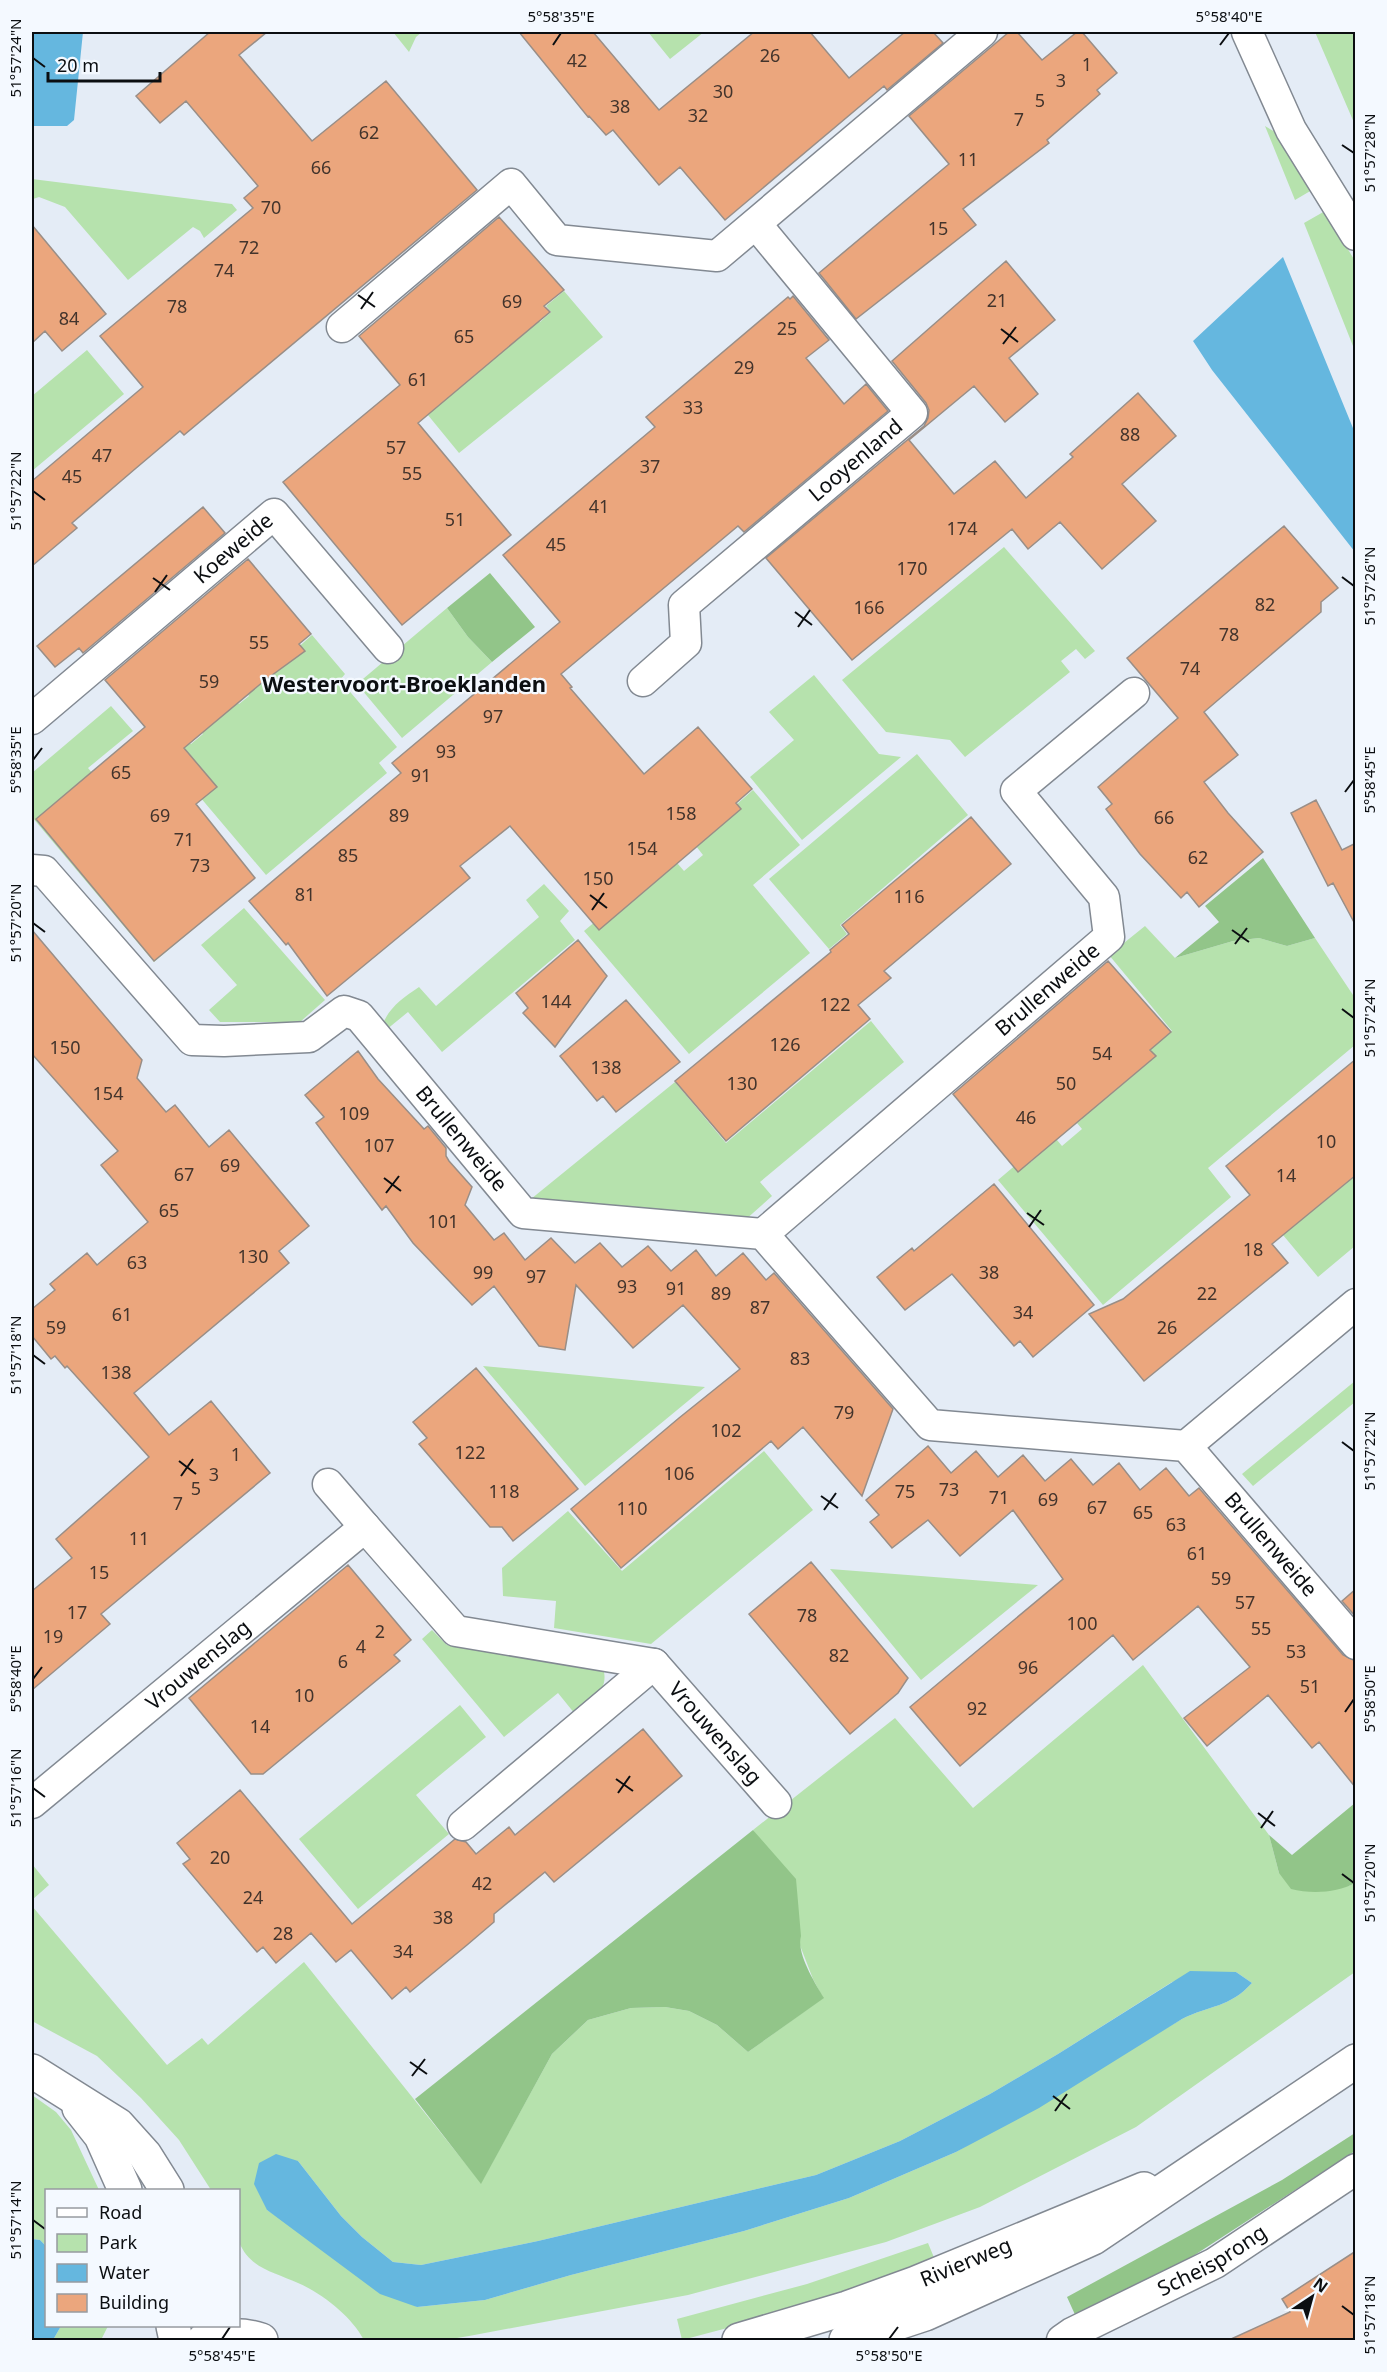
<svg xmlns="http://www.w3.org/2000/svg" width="1387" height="2372" font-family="'Noto Sans',sans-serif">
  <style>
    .green { fill: #b6e2ad; fill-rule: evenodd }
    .forest { fill: #92c589 }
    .water { fill: #65b7df }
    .building { fill: #eba67d; stroke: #998e87; stroke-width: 1.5 }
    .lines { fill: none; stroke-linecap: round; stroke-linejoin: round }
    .street-casing { stroke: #828992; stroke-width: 33 }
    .secondary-casing { stroke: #828992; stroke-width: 36 }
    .street { stroke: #fff; stroke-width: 30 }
    .secondary { stroke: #fff; stroke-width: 33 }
    .ticks { fill: none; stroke: #0b0e11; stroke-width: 2 }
    .labels { text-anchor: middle; stroke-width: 4.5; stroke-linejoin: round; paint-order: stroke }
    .number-label { font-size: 18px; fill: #43342c }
    .street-label { font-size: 21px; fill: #0b0e11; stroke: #f4f9ff }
    .neighbourhood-label { font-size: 22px; font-weight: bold; fill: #0b0e11; stroke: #f4f9ff }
    .neatline { fill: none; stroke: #0b0e11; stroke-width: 2 }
    .ticks-label { font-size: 15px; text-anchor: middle; fill: #0b0e11 }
  </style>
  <rect width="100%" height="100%" fill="#e4ecf6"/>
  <path class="green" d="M393 32H422L416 37 409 52Z
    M648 32H704L670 59Z
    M1315 32H1355V125Z
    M1265 126 1275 132 1312 190 1295 200Z
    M32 179 232 204 237 210 204 238 200 231 193 227 128 280 65 207 39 197 33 199Z
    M1325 211 1355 261V351L1304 223Z
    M564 291 603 337 459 453 423 409 440 395 445 400 502 352 534 315 540 322 551 312 546 306Z
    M87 350 124 394 32 471V396Z
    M1004 547 1095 651 1085 659 1076 649 1061 661 1070 672 965 757 950 740 886 732 842 680Z
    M447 608 468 637 492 662 402 738 357 684Z
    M312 635 345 674 340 680 397 747 379 763 387 773 266 875 167 758 187 741 191 744 203 734 200 730 235 700 239 704 249 696 246 691 297 655 294 651Z
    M814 675 879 754 901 757 802 840 750 777 794 740 769 712Z
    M111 706 133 731 88 768 210 915 154 962 32 817V773Z
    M917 754 968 815 840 925 847 934 829 949 769 879Z
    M753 790 800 845 753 885 810 953 689 1054 584 931 672 857 684 871 703 855 692 841 741 809 737 804Z
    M544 884 569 911 560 921 575 940 442 1052 408 1012 386 1030 382 1026C389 1007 403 998 419 987L436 1006 539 917 526 900Z
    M244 908 325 1000 300 1022H220L209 1010 237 985 201 945Z
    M1145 926 1175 958 1233 941 1259 938 1287 946 1315 938 1355 998V1045L1208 1168 1231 1197 1103 1305 998 1180 1025 1157 1031 1162 1042 1152 1052 1134 1062 1146 1082 1129 1077 1123 1082 1119 1076 1113 1110 1095 1155 1057 1150 1050 1172 1031 1109 955Z
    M871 1021 904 1062 760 1182 772 1196 744 1221 531 1199 675 1082 726 1143Z
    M1355 1164V1246L1318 1277 1278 1229 1290 1218 1296 1224 1347 1183Z
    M483 1366 705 1387 585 1486Z
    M1355 1381V1402L1253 1486 1242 1474Z
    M764 1451 813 1510 651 1644 554 1628 556 1601 503 1596 502 1568 568 1511 622 1571Z
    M830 1569 1038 1585 921 1680Z
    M432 1630 447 1645 590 1665 604 1672C608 1692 589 1702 575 1714L558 1693 504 1737 422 1639Z
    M1143 1665 1269 1835 1279 1873 1349 1886 1355 1883V1972L1136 2127 980 2207 886 2242 688 2295 469 2336 445 2340H364C351 2316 323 2294 298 2283 275 2272 250 2269 239 2242 235 2230 239 2204 238 2190H211L179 2140 141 2098 97 2056 32 2021V1906L167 2065 202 2038 208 2045 304 1962 481 2183 552 2054 588 2020 631 2008 665 2007 689 2011 717 2025 748 2052 823 1998 813 1979 758 1837 753 1830 895 1718 973 1808ZM1236 1972 1252 1983C1229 2008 1210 2005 1182 2019L956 2152 849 2198 744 2231 571 2275 485 2300 417 2307 267 2210 298 2161 341 2216 362 2237 393 2262 421 2265 538 2241 816 2175 900 2141 990 2094 1058 2054 1172 1982Z
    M460 1705 486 1737 416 1795 449 1834 358 1909 299 1839Z
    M32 1864 49 1885 32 1900Z
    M32 2095 56 2112 71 2130 99 2190H46V2246L40 2240 32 2239Z
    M928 2243 935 2260 814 2305 682 2340 677 2319 807 2284Z
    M61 2326H108L101 2340H53Z"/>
  <path class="forest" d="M490 573 535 627 492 662 468 637 447 608Z
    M1263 858 1315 938 1287 946 1259 938 1233 941 1175 958 1219 922 1205 906Z
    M1355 1803V1883C1337 1893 1311 1894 1291 1889L1279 1873 1269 1835 1292 1855Z
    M753 1830 796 1879 801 1936C796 1953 815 1983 824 1998L748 2052 717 2025 689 2011 665 2007 631 2008 588 2020 552 2054 481 2184 415 2099Z
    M1355 2133V2151L1187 2260 1077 2319 1067 2297 1282 2180Z"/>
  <path class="water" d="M32 32H83L74 120 67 126H32Z
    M1283 257 1355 433V552L1212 370 1193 341Z
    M1190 1971 1236 1972 1252 1983C1229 2008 1210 2005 1182 2019L1039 2108 956 2152 849 2198 744 2231 571 2275 485 2300 417 2307 380 2294 267 2210 254 2184 259 2163 276 2154 298 2161 341 2216 362 2237 393 2262 421 2265 538 2241 816 2175 900 2141 990 2094 1058 2054Z
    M32 2239 40 2240 46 2246V2326H61L53 2340H32Z"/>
  <path class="building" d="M210 32H267L239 55 312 141 386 81 477 190 184 435 180 431 135 469 72 523 77 528 32 566V481L143 387 100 336 253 208 244 198 258 186 186 101 160 123 136 96Z
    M519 32H593L659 110 754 32H810L849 78 905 32H933L943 43 887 90 884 86 725 220 680 167 659 185 613 130 606 135 589 116 588 117Z
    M1009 32H1017L1042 60 1077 32H1082L1117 73 1097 90 1100 94 1047 140 1049 143 963 209 976 225 856 319 819 273 949 164 909 116Z
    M499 217 564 290 544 306 550 312 418 423 511 535 402 625 283 482 400 385 359 336Z
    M32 225 106 314 62 351 45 331 32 343Z
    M1006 261 1055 320 1009 358 1038 394 1005 422 974 386 909 440 954 494 995 461 1026 498 1073 457 1070 454 1138 393 1176 436 1122 484 1156 521 1102 569 1060 522 1028 549 1012 529 852 660 766 558 924 426 928 418 929 410 926 403 892 361Z
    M793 296 829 340 806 358 844 404 866 384 888 411 744 532 738 526 561 674 572 687 570 688 644 774 698 727 752 789 736 803 741 809 599 930 510 826 460 866 470 878 327 996 288 943 286 945 249 901 401 773 392 763 560 622 503 555 655 427 646 417 788 297 790 299Z
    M203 507 225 533 83 653 79 648 55 667 37 646Z
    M1284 526 1338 588 1321 602V612L1204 712 1238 755 1204 782 1228 813 1263 852 1199 907 1187 892 1181 898 1140 854 1106 809 1112 804 1098 787 1178 718 1127 658Z
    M248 559 311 634 299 644 305 651 264 681 184 748 217 787 196 804 255 878 154 961 36 819 145 727 105 680Z
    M1316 800 1342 850 1356 843V926L1333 883 1328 886 1291 813Z
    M971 817 1011 864 884 971 891 978 858 1005 870 1019 726 1141 675 1081 831 952 830 950 849 934 842 925Z
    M32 930 142 1060 137 1078 166 1112 175 1105 209 1147 229 1130 309 1226 279 1251 289 1263 134 1393 169 1435 211 1401 270 1473 101 1614 110 1624 32 1690V1591L72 1558 56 1539 149 1457 67 1366 65 1368 55 1356 51 1359 32 1336V1309L55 1290 50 1284 87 1253 97 1265 148 1222 101 1165 118 1151 32 1054Z
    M578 940 607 976 555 1047 523 1013 528 1008 516 993Z
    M1108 961 1171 1032 1150 1050 1156 1056 1018 1172 953 1094Z
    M626 1000 680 1062 616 1112 603 1096 597 1101 560 1056Z
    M358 1051 378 1079 424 1129 428 1126 446 1148V1156L449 1161 472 1187 465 1205 494 1240 504 1233 525 1260 551 1238 575 1263 600 1243 622 1267 648 1246 671 1271 696 1250 716 1276 743 1253 766 1280 774 1273 893 1409 862 1496 803 1427 778 1449 771 1441 621 1568 571 1509 679 1418 740 1369 683 1305 633 1348 576 1285 565 1350 539 1346 494 1286 472 1305 413 1243 386 1206 382 1210 316 1123 324 1117 305 1095Z
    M1356 1059V1175L1272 1244 1288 1263 1144 1381 1089 1314 1123 1299 1250 1195 1226 1166Z
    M994 1184 1094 1305 1033 1357 1020 1341 1014 1346 952 1274 905 1310 877 1277 912 1248 914 1251Z
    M476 1368 578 1489 513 1541 502 1527H490L419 1444 427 1438 413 1422Z
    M928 1446 951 1473 976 1451 998 1477 1023 1455 1045 1481 1071 1459 1093 1485 1119 1463 1140 1490 1166 1468 1189 1496 1199 1488 1343 1655 1356 1661V1788L1319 1742 1312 1748 1268 1695 1207 1746 1184 1718 1250 1667 1198 1606 1133 1660 1113 1635 960 1766 910 1707 1063 1579 1013 1510 960 1556 928 1520 892 1548 870 1522 879 1515 866 1500Z
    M811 1562 908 1678 898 1693 850 1734 749 1614Z
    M348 1565 411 1640 394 1655 400 1661 263 1774H251L189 1698Z
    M1356 1589V1617L1342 1601Z
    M643 1729 682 1776 554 1882 545 1872 494 1914V1922L467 1945 410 1992 406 1987 392 1999 351 1950 336 1962 311 1933 276 1963 263 1947 257 1952 183 1864 190 1859 177 1843 240 1790 352 1924 455 1839 466 1842 476 1854 509 1827 515 1835Z
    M1356 2251V2340H1229L1290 2312 1282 2299Z"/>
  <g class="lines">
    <defs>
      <g id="street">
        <path d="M1247 32 1291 130 1356 235"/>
        <path d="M342 327 511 184 557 240 717 256 982 32"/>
        <path id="s1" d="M643 681 686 643 684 605 912 413 756 224"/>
        <path id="s2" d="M32 719 274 514 388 648"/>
        <path id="s3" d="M32 870 44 871 192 1040 224 1041 309 1037 344 1011 359 1016 523 1213 763 1234 930 1425 1186 1446 1356 1644"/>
        <path id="s4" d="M763 1234 1109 937 1104 897 1016 791 1134 693"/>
        <path d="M1186 1446 1356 1304"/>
        <path d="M328 1484 365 1527"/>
        <path id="s5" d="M32 1803 365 1527 456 1631 654 1664 776 1803"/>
        <path d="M463 1825 654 1664"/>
        <path id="s6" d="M1062 2340 1072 2333 1215 2263 1356 2169"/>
      </g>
      <g id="secondary">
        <path d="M32 2071 118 2125 145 2155 167 2190"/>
        <path d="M79 2108 101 2136 125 2190"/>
        <path d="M173 2326 176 2340"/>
        <path d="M204 2340C224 2336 240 2333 261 2340"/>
        <path id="s7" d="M739 2340 847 2308 916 2283 1144 2189"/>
        <path d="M846 2340 925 2314 1093 2238 1356 2061"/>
      </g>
    </defs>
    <use href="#street" class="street-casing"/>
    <use href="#secondary" class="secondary-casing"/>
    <use href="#street" class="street"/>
    <use href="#secondary" class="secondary"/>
  </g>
  <path class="ticks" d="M553 45 561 33M1220 45 1229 33M33 58 45 67M1342 145 1354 153M358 295 375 307M361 309 373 292M1001 329 1018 342M1003 344 1016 327M33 491 45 500M1342 577 1354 586M153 578 170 590M155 592 167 575M795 612 812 625M798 627 810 610M33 760 42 748M1345 792 1354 780M590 895 607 908M592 910 604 893M33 923 45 932M1232 930 1249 942M1235 944 1247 928M1342 1009 1354 1018M384 1178 401 1191M386 1193 399 1176M1027 1213 1044 1225M1029 1227 1041 1210M33 1355 45 1364M1342 1442 1354 1451M179 1461 196 1474M181 1476 193 1459M821 1496 838 1508M824 1510 836 1493M33 1679 42 1667M1345 1712 1354 1699M616 1779 633 1791M33 1788 45 1797M618 1793 630 1776M1258 1813 1275 1826M1261 1828 1273 1811M1342 1874 1354 1883M410 2062 427 2074M412 2076 425 2059M1053 2096 1070 2109M1055 2111 1067 2094M33 2220 45 2229M1342 2306 1354 2315M222 2339 230 2327M889 2339 898 2327"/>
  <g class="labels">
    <g class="number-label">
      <text x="770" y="62">26</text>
      <text x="577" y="67">42</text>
      <text x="1087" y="71">1</text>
      <text x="1061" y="87">3</text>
      <text x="723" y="98">30</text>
      <text x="1040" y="107">5</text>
      <text x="620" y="113">38</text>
      <text x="698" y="122">32</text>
      <text x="1019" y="126">7</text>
      <text x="369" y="139">62</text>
      <text x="968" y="166">11</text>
      <text x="321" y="174">66</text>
      <text x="271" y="214">70</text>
      <text x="938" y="235">15</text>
      <text x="249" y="254">72</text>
      <text x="224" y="277">74</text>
      <text x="997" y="307">21</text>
      <text x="512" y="308">69</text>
      <text x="177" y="313">78</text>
      <text x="69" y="325">84</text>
      <text x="787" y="335">25</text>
      <text x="464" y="343">65</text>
      <text x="744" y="374">29</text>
      <text x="418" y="386">61</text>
      <text x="693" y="414">33</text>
      <text x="1130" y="441">88</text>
      <text x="396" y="454">57</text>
      <text x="102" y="462">47</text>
      <text x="650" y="473">37</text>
      <text x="412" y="480">55</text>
      <text x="72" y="483">45</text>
      <text x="599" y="513">41</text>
      <text x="455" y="526">51</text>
      <text x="962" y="535">174</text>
      <text x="556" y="551">45</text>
      <text x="912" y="575">170</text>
      <text x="1265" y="611">82</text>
      <text x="869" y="614">166</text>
      <text x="1229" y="641">78</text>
      <text x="259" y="649">55</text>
      <text x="1190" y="675">74</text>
      <text x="209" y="688">59</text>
      <text x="493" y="723">97</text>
      <text x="446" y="758">93</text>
      <text x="121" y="779">65</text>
      <text x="421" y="782">91</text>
      <text x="681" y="820">158</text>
      <text x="160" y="822">69</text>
      <text x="399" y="822">89</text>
      <text x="1164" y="824">66</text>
      <text x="184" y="846">71</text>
      <text x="642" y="855">154</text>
      <text x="348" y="862">85</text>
      <text x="1198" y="864">62</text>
      <text x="200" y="872">73</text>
      <text x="598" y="885">150</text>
      <text x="305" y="901">81</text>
      <text x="909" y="903">116</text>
      <text x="556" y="1008">144</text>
      <text x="835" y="1011">122</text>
      <text x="785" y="1051">126</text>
      <text x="65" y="1054">150</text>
      <text x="1102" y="1060">54</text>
      <text x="606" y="1074">138</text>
      <text x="742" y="1090">130</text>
      <text x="1066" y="1090">50</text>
      <text x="108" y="1100">154</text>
      <text x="354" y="1120">109</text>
      <text x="1026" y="1124">46</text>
      <text x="1326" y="1148">10</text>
      <text x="379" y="1152">107</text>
      <text x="230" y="1172">69</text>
      <text x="184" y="1181">67</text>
      <text x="1286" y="1182">14</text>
      <text x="169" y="1217">65</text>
      <text x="443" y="1228">101</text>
      <text x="1253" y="1256">18</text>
      <text x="253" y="1263">130</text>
      <text x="137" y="1269">63</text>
      <text x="483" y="1279">99</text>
      <text x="989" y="1279">38</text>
      <text x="536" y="1283">97</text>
      <text x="627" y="1293">93</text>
      <text x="676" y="1295">91</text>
      <text x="721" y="1300">89</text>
      <text x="1207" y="1300">22</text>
      <text x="760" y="1314">87</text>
      <text x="1023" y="1319">34</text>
      <text x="122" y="1321">61</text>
      <text x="56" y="1334">59</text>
      <text x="1167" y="1334">26</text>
      <text x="800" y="1365">83</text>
      <text x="116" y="1379">138</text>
      <text x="844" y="1419">79</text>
      <text x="726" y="1437">102</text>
      <text x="470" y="1459">122</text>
      <text x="236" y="1461">1</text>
      <text x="679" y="1480">106</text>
      <text x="214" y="1481">3</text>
      <text x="196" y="1495">5</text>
      <text x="949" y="1496">73</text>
      <text x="504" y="1498">118</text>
      <text x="905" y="1498">75</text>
      <text x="999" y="1504">71</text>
      <text x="1048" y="1506">69</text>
      <text x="178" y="1510">7</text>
      <text x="1097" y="1514">67</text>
      <text x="632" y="1515">110</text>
      <text x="1143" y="1519">65</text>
      <text x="1176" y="1531">63</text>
      <text x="139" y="1545">11</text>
      <text x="1197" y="1560">61</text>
      <text x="99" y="1579">15</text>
      <text x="1221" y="1585">59</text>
      <text x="1245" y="1609">57</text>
      <text x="77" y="1619">17</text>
      <text x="807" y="1622">78</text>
      <text x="1082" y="1630">100</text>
      <text x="1261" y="1635">55</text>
      <text x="380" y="1638">2</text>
      <text x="53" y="1643">19</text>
      <text x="361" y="1653">4</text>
      <text x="1296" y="1658">53</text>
      <text x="839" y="1662">82</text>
      <text x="343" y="1668">6</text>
      <text x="1028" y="1674">96</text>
      <text x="1310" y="1693">51</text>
      <text x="304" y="1702">10</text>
      <text x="977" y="1715">92</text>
      <text x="260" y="1733">14</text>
      <text x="220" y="1864">20</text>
      <text x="482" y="1890">42</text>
      <text x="253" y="1904">24</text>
      <text x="443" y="1924">38</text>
      <text x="283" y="1940">28</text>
      <text x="403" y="1958">34</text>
    </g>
    <g class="street-label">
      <text dy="7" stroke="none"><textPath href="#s1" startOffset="320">Looyenland</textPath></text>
      <text dy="7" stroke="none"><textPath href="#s2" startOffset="264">Koeweide</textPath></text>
      <text dy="7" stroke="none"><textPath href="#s4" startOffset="375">Brullenweide</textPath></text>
      <text dy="7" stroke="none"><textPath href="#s3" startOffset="573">Brullenweide</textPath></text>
      <text dy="7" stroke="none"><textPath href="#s3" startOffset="1551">Brullenweide</textPath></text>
      <text dy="7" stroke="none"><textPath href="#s5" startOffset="216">Vrouwenslag</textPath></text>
      <text dy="7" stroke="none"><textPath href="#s5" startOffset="864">Vrouwenslag</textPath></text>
      <text dy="7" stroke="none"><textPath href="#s6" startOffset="170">Scheisprong</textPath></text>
      <text dy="7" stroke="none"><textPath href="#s7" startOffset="240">Rivierweg</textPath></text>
    </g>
    <g class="neighbourhood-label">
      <text x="404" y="692">Westervoort-Broeklanden</text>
    </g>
  </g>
  <rect width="1387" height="2372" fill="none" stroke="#f4f9ff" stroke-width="66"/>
  <rect x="45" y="2189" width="195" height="138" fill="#f4f9ff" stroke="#979ba0" stroke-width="1.5"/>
  <rect x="57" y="2208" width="30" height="9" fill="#ffffff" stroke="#979ba0" stroke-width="1.5"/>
  <text x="99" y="2219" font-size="18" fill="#0b0e11">Road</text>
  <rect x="57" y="2234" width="30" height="18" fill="#b6e2ad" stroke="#979ba0" stroke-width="1.5"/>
  <text x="99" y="2249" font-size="18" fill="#0b0e11">Park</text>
  <rect x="57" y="2264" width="30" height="18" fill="#65b7df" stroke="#979ba0" stroke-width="1.5"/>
  <text x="99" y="2279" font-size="18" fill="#0b0e11">Water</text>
  <rect x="57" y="2294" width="30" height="18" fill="#eba67d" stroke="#979ba0" stroke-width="1.5"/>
  <text x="99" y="2309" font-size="18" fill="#0b0e11">Building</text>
  <g transform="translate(1312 2297) rotate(36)" stroke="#f4f9ff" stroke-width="4.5" paint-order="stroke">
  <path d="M0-4.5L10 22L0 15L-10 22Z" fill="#0b0e11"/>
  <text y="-9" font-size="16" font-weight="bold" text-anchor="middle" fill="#0b0e11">N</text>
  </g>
  <path d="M48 72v9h112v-9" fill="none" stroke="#0b0e11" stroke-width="3"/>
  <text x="57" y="72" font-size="18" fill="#0b0e11" stroke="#f4f9ff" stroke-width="4.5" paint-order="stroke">20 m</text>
  <rect x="33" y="33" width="1321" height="2306" class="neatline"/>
  <g class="ticks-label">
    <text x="561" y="22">5°58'35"E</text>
    <text x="1229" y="22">5°58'40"E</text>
    <text transform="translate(16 58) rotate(-90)" y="5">51°57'24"N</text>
    <text transform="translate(1370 153) rotate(-90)" y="5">51°57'28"N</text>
    <text transform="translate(16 491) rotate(-90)" y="5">51°57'22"N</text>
    <text transform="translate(1370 586) rotate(-90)" y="5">51°57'26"N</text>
    <text transform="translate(16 760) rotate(-90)" y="5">5°58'35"E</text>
    <text transform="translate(1370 780) rotate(-90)" y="5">5°58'45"E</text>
    <text transform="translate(16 923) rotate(-90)" y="5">51°57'20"N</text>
    <text transform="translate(1370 1018) rotate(-90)" y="5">51°57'24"N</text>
    <text transform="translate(16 1355) rotate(-90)" y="5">51°57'18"N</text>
    <text transform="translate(1370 1451) rotate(-90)" y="5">51°57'22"N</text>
    <text transform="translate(16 1679) rotate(-90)" y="5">5°58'40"E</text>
    <text transform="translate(1370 1699) rotate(-90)" y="5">5°58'50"E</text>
    <text transform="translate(16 1788) rotate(-90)" y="5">51°57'16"N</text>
    <text transform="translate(1370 1883) rotate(-90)" y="5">51°57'20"N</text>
    <text transform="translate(16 2220) rotate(-90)" y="5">51°57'14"N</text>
    <text transform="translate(1370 2315) rotate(-90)" y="5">51°57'18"N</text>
    <text x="222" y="2361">5°58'45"E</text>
    <text x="889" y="2361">5°58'50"E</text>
  </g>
</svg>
